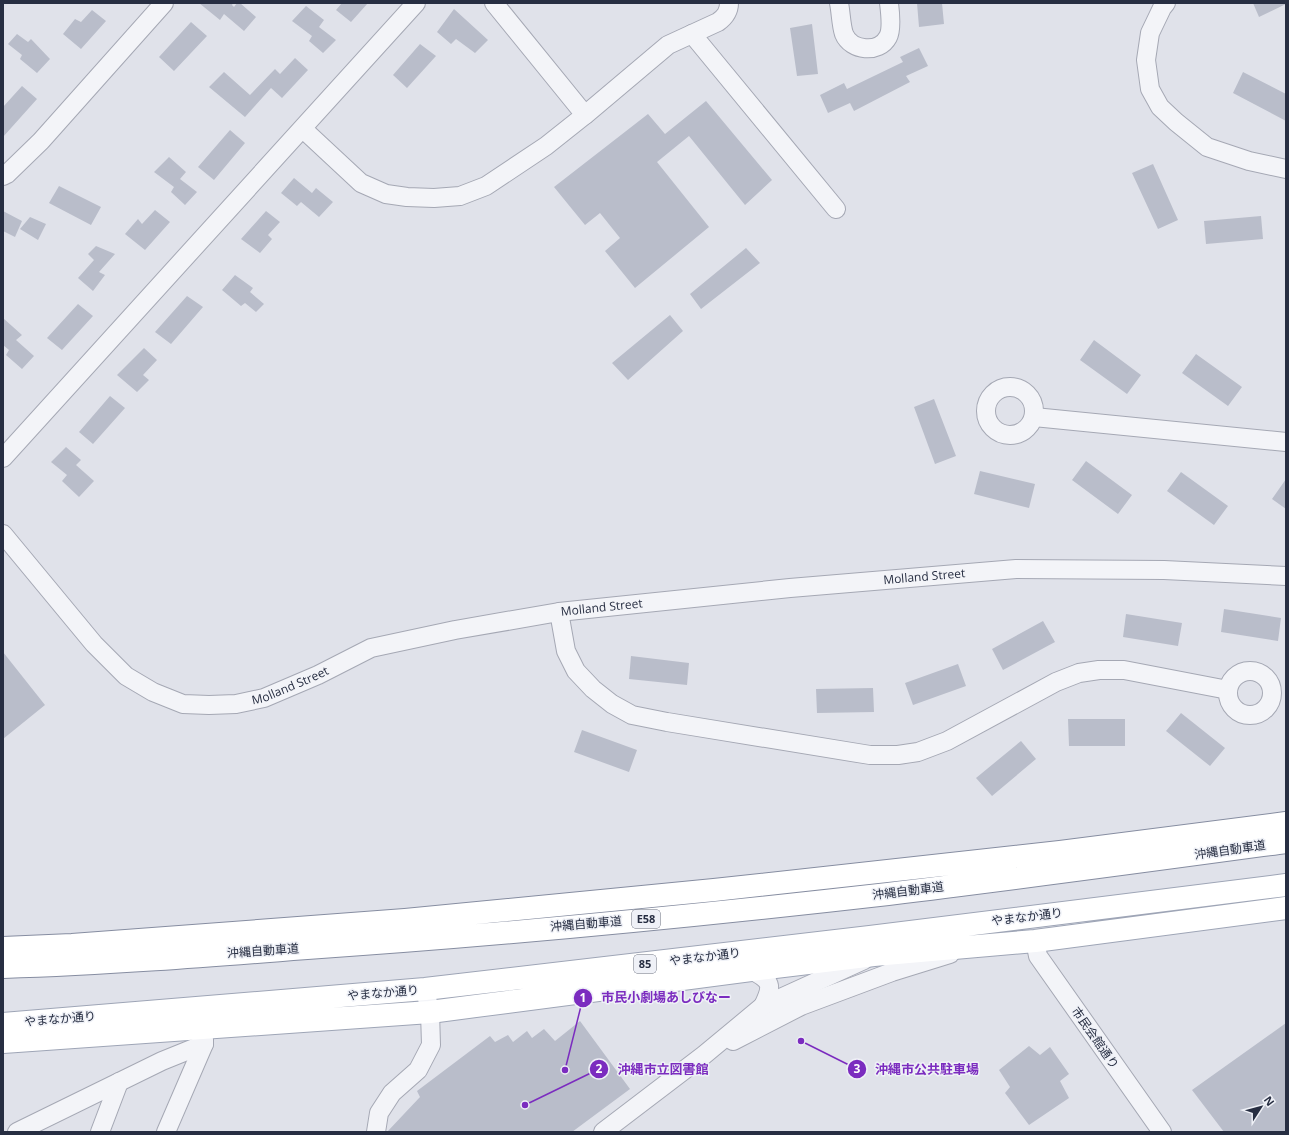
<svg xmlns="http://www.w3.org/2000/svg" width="1289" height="1135" font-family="'Open Sans','Noto Sans JP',sans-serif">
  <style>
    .building { fill: #b9bdca }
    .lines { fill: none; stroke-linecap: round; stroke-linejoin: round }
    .minor-casing { stroke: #a5a8b4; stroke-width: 20 }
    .major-casing { stroke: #9ea5b6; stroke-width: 24 }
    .highway-casing { stroke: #868da1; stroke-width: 24 }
    .minor { stroke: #f3f4f8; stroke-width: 18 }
    .major { stroke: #fff; stroke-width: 22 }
    .highway { stroke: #fff; stroke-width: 22 }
    .labels { text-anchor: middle; stroke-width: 3; stroke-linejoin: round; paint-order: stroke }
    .shield { fill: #eff1f7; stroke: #636878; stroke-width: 1 }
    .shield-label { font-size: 11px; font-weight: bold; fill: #272e42 }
    .street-label { font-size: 12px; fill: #272e42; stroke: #eff1f7 }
    .leader { fill: none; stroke: #7b2cbf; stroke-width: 1.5 }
    .callout-dot { fill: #7b2cbf; stroke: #eff1f7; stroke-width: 1.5 }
    .mark-label { font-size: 12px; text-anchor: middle; font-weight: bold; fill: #fff }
    .callout-label { font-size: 13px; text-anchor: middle; font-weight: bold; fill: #7b2cbf; stroke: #eff1f7; stroke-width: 3; stroke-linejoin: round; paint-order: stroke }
  </style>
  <rect width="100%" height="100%" fill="#e0e2ea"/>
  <path class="building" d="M199 3H233L232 5 234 7 237 3H240L256 17 244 31 224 14 220 20Z
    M342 3H368L351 22 336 10Z
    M917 3H942L944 24 919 27Z
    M1253 3H1286V4L1259 17Z
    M306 6 324 20 319 27 336 40 323 53 309 41 312 36 292 21Z
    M454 9 488 40 475 53 456 39 451 44 437 32Z
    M92 10 106 21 81 49 63 34 75 19 81 22Z
    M191 22 207 36 174 71 159 57Z
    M812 24 818 74 797 76 790 28Z
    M17 34 28 42 31 39 50 59 37 73 20 59 22 55 8 44Z
    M420 44 436 56 407 88 393 75Z
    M919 48 928 66 906 76 910 82 854 111 850 103 828 113 820 95 844 83 847 89 903 62 900 57Z
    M295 58 308 70 282 98 271 88 245 117 209 87 224 72 250 95 275 69 280 74Z
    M1243 72 1286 94V121L1233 93Z
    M22 86 37 99 3 137V107Z
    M706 101 772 180 745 205 689 136 657 162 709 227 635 288 605 251 620 238 600 213 585 225 554 187 648 114 665 134Z
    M230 130 245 143 214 180 198 167Z
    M169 157 186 172 180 179 197 192 185 205 171 192 174 187 154 172Z
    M1153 164 1178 220 1158 229 1132 173Z
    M294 178 312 193 316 188 333 202 319 217 301 202 297 206 281 193Z
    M59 186 101 207 91 225 49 203Z
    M155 210 170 222 145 250 125 234 138 219 142 224Z
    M3 211 22 221 15 237 3 231Z
    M266 211 280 222 268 235 272 239 260 253 241 239Z
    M1261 216 1263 239 1206 244 1204 221Z
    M30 217 46 224 38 240 20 229Z
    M96 246 115 254 99 272 105 275 93 291 78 278 94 260 88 254Z
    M746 248 760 263 701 309 690 294Z
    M235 275 253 288 250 292 264 304 256 312 245 303 241 306 222 290Z
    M187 296 203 307 171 344 155 332Z
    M78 304 93 316 62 350 47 338Z
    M670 315 683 331 628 380 612 363Z
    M3 318 22 335 16 340 34 356 22 369 6 355 9 350 3 345Z
    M1094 340 1141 375 1127 394 1080 360Z
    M144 348 157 360 143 375 149 380 137 392 117 375Z
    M1196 354 1242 387 1228 406 1182 373Z
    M110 396 125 408 93 444 79 432Z
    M934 399 956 456 935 464 914 407Z
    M66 447 81 460 76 465 94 481 79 497 62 481 67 475 51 462Z
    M1086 461 1132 495 1118 514 1072 480Z
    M980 471 1035 484 1029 508 974 494Z
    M1181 472 1228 506 1214 525 1167 491Z
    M1286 479V509L1272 499Z
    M1224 609 1281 618 1278 641 1221 632Z
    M1126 614 1182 623 1178 646 1123 637Z
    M1043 621 1055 642 1003 670 992 649Z
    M3 652 45 705 3 739Z
    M631 656 689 663 687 685 629 679Z
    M958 664 966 686 913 705 905 683Z
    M873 688 874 712 817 713 816 689Z
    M1181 713 1225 748 1210 766 1166 731Z
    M1068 719H1125V746H1069Z
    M582 730 637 750 629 772 574 752Z
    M1021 741 1036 759 992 796 976 778Z
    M580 1021 630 1089 572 1132H387L420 1097 417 1091 490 1036 495 1042 508 1035 513 1042 527 1031 532 1038 544 1029 555 1041Z
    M1286 1023V1132H1224L1192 1090Z
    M1029 1046 1040 1055 1050 1047 1069 1074 1060 1081 1069 1098 1029 1125 1005 1093 1010 1087 999 1070Z"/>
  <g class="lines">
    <defs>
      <g id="minor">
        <path d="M494 3 585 115"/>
        <path d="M839 3C841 13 841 25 844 34 851 51 879 54 888 37 892 30 890 11 889 3"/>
        <path d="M1166 3 1162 8 1150 33 1146 60 1150 89 1160 107 1176 122 1207 147 1249 161 1286 169"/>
        <path d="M692 34 836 209"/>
        <path d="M303 129 361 183 386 194 407 197 434 198 460 196 486 186 546 146 585 115 668 45 718 22C725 17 729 12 729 3"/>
        <path d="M3 176 7 174 41 141 164 3"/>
        <circle cx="1010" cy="411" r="24"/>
        <path d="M1034 417 1286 442"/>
        <path d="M3 458 416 3"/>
        <path id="s1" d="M3 534 94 644 126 676 153 692 183 704 209 705 236 704 264 698 318 675 371 648 455 630 559 612 790 588 1016 569 1164 570 1286 576"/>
        <path d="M559 612 566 651 576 671 593 689 612 704 632 715 667 722 870 755H898L918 752 947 741 1056 682 1079 673 1099 670H1124L1228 690"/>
        <circle cx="1250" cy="693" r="22"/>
        <path d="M1035 941 1038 956 1162 1132"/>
        <path d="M751 970C772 981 773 985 763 1006"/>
        <path d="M733 1041 801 1006 892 972 950 954"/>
        <path d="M17 1132 162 1061 204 1044"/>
        <path d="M100 1132 119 1082"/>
        <path d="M166 1132 204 1044V1039"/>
        <path d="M376 1132 379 1113 392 1093 418 1070 431 1045 430 1012 425 989"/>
        <path d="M603 1132 704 1055 763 1006 864 960"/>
      </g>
      <path id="major" d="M3 1024 425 989 870 937 1286 885
        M3 1042 430 1012 751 970 874 955 1035 941 1286 908"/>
      <path id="highway" d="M3 948 72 945 405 920 714 890 1060 852 1286 823
        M3 967C104 964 206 956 307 948 501 935 695 916 888 894 1021 878 1153 860 1286 842"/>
    </defs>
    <use href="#minor" class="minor-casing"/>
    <use href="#major" class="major-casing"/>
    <use href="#highway" class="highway-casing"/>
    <use href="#minor" class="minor"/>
    <use href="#major" class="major"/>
    <use href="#highway" class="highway"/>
  </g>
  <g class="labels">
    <g class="shield">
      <rect x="632" y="910" width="28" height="18" rx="3"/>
      <rect x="634" y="955" width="22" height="18" rx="3"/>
    </g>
    <g class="shield-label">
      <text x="646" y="923">E58</text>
      <text x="645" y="968">85</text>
    </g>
    <g class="street-label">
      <text dy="4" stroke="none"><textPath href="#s1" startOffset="1010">Molland Street</textPath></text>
      <text dy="4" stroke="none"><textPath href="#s1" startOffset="686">Molland Street</textPath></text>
      <text dy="4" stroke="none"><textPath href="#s1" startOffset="362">Molland Street</textPath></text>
      <text transform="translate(1230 850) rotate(-8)" y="4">沖縄自動車道</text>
      <text transform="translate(908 891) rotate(-7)" y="4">沖縄自動車道</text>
      <text transform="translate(1027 917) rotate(-7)" y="4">やまなか通り</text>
      <text transform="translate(586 924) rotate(-5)" y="4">沖縄自動車道</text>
      <text transform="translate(263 951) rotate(-4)" y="4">沖縄自動車道</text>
      <text transform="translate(705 957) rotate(-7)" y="4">やまなか通り</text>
      <text transform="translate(383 993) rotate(-5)" y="4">やまなか通り</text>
      <text transform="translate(60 1019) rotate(-5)" y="4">やまなか通り</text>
      <text transform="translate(1095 1038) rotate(55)" y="4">市民会館通り</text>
    </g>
  </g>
  <path class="leader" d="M565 1070L583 998M525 1105L599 1069M801 1041L857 1069"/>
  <g class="callout-dot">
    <circle cx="565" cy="1070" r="4"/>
    <circle cx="525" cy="1105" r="4"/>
    <circle cx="801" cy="1041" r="4"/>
    <circle cx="583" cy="998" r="10"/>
    <circle cx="599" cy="1069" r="10"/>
    <circle cx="857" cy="1069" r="10"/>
  </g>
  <g class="mark-label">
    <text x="583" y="1002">1</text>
    <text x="599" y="1073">2</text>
    <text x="857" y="1073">3</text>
  </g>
  <g class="callout-label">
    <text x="666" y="1002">市民小劇場あしびなー</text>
    <text x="663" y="1074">沖縄市立図書館</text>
    <text x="927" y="1074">沖縄市公共駐車場</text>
  </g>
  <rect width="1289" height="1135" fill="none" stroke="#272e42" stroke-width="8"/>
  <g transform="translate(1261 1107) rotate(54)" stroke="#eff1f7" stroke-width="3" paint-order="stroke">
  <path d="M0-3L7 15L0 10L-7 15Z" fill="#272e42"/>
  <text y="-6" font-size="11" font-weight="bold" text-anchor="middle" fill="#272e42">N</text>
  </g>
</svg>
